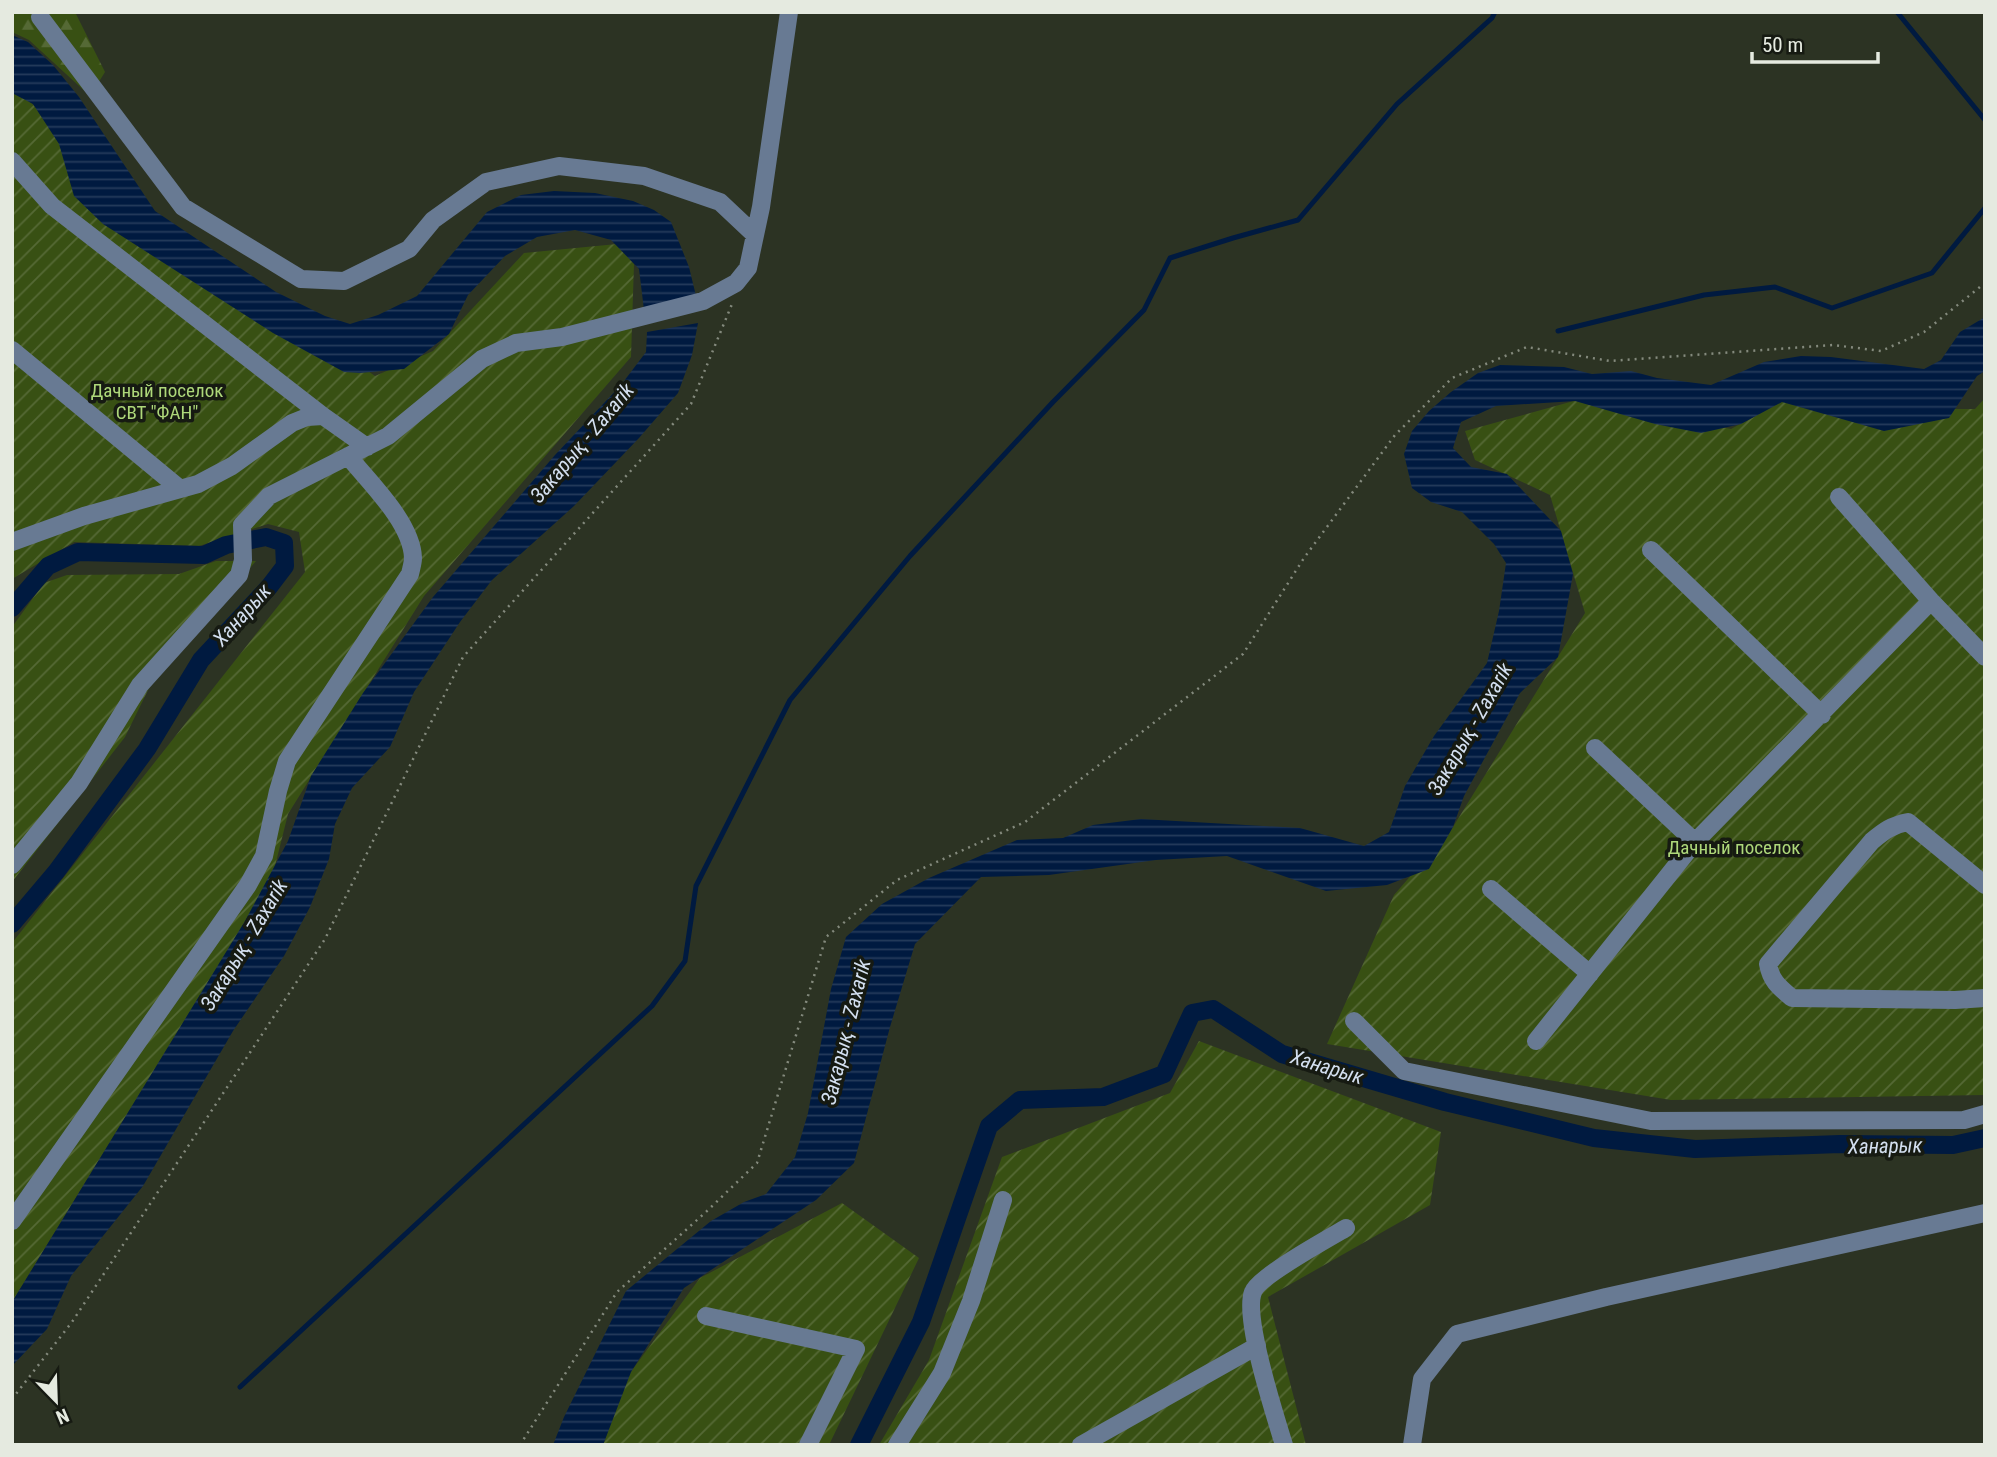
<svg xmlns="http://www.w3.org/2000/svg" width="1997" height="1457" font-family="'Roboto Condensed',sans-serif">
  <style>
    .forest { fill: url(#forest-firs) }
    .garden { fill: url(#garden-furrows) }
    .water { fill: url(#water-rules) }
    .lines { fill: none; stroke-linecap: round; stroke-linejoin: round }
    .stream { stroke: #001a40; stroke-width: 5 }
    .canal { stroke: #001a40; stroke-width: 18 }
    .path { stroke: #848a7d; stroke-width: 2.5; stroke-dasharray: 2 5; stroke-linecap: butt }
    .minor { stroke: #687a93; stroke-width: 18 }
    .labels { text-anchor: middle; stroke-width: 7; stroke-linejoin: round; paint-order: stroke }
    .park-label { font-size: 19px; fill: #aed87a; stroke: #161a12 }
    .water-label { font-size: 21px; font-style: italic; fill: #d3dfef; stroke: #161a12 }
  </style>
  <defs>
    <pattern id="forest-firs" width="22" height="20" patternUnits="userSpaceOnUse" patternTransform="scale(1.75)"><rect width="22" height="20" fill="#385013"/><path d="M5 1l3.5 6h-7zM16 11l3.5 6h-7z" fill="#556935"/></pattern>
    <pattern id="garden-furrows" width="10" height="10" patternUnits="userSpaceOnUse" patternTransform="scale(1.75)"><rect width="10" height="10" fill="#385013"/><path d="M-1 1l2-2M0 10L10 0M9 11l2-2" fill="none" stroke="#556935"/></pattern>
    <pattern id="water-rules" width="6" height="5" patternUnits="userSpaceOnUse" patternTransform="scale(1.75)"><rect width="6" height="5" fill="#001a40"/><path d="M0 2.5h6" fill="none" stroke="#253b5b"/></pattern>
  </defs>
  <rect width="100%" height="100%" fill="#2c3323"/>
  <path class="forest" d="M12 12H75L105 72 90 96 29 40 12 32Z"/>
  <path class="garden" d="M12 83 129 204 375 376 433 351 524 253 617 244 634 264 631 357 424 596 288 814 272 878 12 1302V943L305 572 299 532 268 524 199 546 74 542 12 579Z
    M1797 393 1856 409H1975L1985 398V1095L1671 1100 1327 1044 1394 895 1453 827 1585 613 1550 495 1475 460 1465 431 1588 397 1731 429Z
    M216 561H256L150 686 125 737 12 882V627L44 583 67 575 179 574Z
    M1199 1041 1441 1132 1430 1205 1268 1297 1306 1445H879L929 1360 1002 1157 1170 1093Z
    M842 1203 919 1258 829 1445H603L627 1377 700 1278Z"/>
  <path class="water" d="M12 35 28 42 53 65 79 97 155 211 276 292 325 316 350 324 378 315 417 296 487 212 521 195 554 191 595 193 633 201 654 210 671 222 689 267 697 300 644 310 639 269 611 240 575 230 537 237 505 256 468 295 449 334 404 369 360 373 344 372 273 333 103 224 74 196 59 144 33 104 12 93Z
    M1985 317V371L1977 376 1949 418 1884 431 1782 402 1741 424 1701 433 1655 424 1575 401 1496 406 1461 422 1453 448 1471 467 1507 474 1524 492 1561 531 1573 574 1558 657 1520 693 1464 796 1453 827 1429 869 1387 885 1326 891 1227 856 1156 860 1049 875 981 877 915 944 890 1027 854 1163 816 1200 684 1288 631 1372 603 1445H553L564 1417 626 1291 711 1221 744 1202 766 1194 795 1157 808 1113 831 989 846 937 882 904 929 878 1017 840 1063 838 1093 825 1141 819 1300 828 1364 846 1389 832 1405 786 1434 736 1487 663 1499 611 1506 563 1494 544 1462 512 1431 502 1412 488 1404 454 1412 431 1429 411 1451 392 1478 373 1500 365 1564 367 1592 374 1631 371 1657 378 1711 385 1764 362 1801 356 1831 357 1924 369 1941 360 1960 332Z
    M698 323 692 355 678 393 639 438 574 506 492 580 460 622 414 692 390 747 352 788 335 824 329 859 310 907 284 956 233 1031 143 1186 71 1276 47 1329 12 1366V1302L245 921 288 841 311 776 363 693 433 597 555 455 621 385 646 352 647 332Z"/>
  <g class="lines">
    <path class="stream" d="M1897 12 1985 120
      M1558 331 1704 295 1775 287 1832 308 1932 273 1985 208
      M240 1387 652 1006 685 961 696 886 790 700 910 556 1053 402 1144 310 1170 258 1233 238 1298 220 1397 104 1492 18 1495 12"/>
    <path class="canal" d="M12 608 48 566 78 552 204 555 226 545 266 537 284 543 285 566 269 587 201 660 147 749 56 872 12 924
      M859 1445 921 1322 989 1126 1020 1100 1103 1097 1164 1074 1192 1013 1213 1009 1282 1054 1445 1102 1594 1138 1695 1149 1840 1144 1953 1145 1985 1138"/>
    <path class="path" d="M12 1399 72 1322 325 939 463 657 691 404 732 304
      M520 1445 617 1292 707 1211 757 1163 826 937 897 880 1025 822 1243 654 1304 558 1395 435 1452 378 1527 347 1610 361 1833 345 1881 351 1924 332 1985 283"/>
    <path class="minor" d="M40 17 183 207 301 279 344 281 409 249 433 220 486 182 559 166 644 176 720 202 754 234
      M12 161 52 206 323 416
      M12 350 179 488
      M1839 497 1931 601 1985 657
      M12 542 84 516 198 484 232 466 292 423 307 417 323 416 367 447
      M1651 550 1822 715
      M1595 748 1695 842
      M12 865 79 783 140 685 239 575 243 560 242 525 269 496 388 436 482 359 516 343 562 337 703 301 736 283 748 268 761 207 789 12
      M1985 885 1908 822C1892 825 1884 831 1872 841L1768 964C1771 981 1779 987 1792 998L1955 1000 1985 998
      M1491 889 1590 974
      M1354 1021 1404 1071 1651 1121 1964 1120 1985 1114
      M1536 1041 1695 842 1931 601
      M12 1221 248 885 264 856 278 791 287 761 410 574C411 569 413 563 413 558 412 523 370 483 348 456
      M706 1316 856 1349 808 1445
      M897 1445 942 1373 971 1301 1003 1200
      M1081 1445 1257 1346
      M1284 1445C1275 1415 1243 1318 1253 1292 1258 1277 1329 1238 1346 1228
      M1412 1445 1422 1379 1457 1334 1606 1297 1985 1213"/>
  </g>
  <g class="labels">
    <g class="park-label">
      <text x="157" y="397">Дачный поселок<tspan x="157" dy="22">СВТ "ФАН"</tspan></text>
      <text x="1734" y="854">Дачный поселок</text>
    </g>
    <g class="water-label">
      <text transform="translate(582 443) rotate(-50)" y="7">Закарық - Zaxarik</text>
      <text transform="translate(242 615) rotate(-48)" y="7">Ханарык</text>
      <text transform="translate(1470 729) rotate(-60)" y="7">Закарық - Zaxarik</text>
      <text transform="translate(244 945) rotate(-59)" y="7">Закарық - Zaxarik</text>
      <text transform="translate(846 1032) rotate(-76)" y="7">Закарық - Zaxarik</text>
      <text transform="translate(1327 1067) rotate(17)" y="7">Ханарык</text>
      <text transform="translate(1885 1146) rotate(-1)" y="7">Ханарык</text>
    </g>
  </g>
  <rect width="1997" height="1457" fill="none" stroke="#e5eae0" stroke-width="28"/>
  <g transform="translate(56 1401) rotate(157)" stroke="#161a12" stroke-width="5" paint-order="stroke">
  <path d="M0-5L12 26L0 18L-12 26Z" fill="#e5eae0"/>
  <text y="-10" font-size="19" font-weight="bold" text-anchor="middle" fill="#e5eae0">N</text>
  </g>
  <path d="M1752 52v10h126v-10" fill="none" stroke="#e5eae0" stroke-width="3.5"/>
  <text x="1762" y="52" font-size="21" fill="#e5eae0" stroke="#161a12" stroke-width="5" paint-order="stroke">50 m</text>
</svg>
